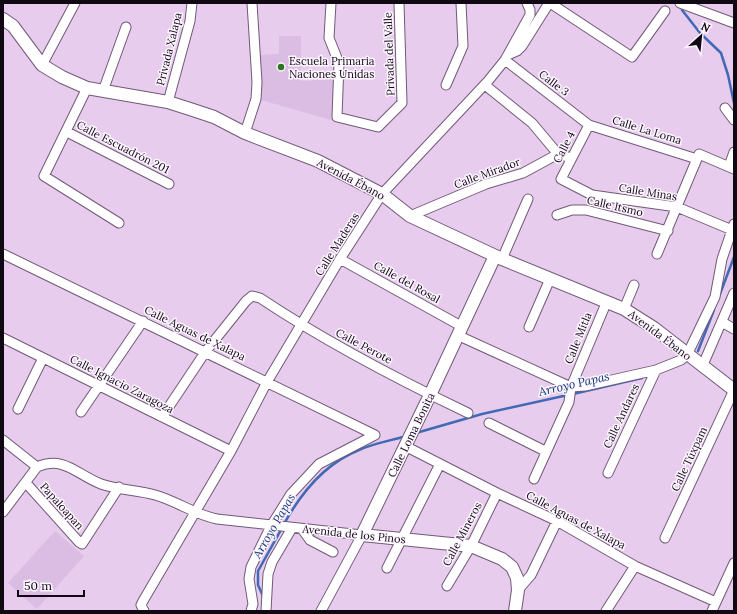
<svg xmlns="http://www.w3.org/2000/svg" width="737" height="614" font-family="Lora,serif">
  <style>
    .built { fill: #dbbce2 }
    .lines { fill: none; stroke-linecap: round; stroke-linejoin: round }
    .stream { stroke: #4169b6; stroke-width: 2.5 }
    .street-casing { stroke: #715a76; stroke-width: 11 }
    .secondary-casing { stroke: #715a76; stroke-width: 14 }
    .street { stroke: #fff; stroke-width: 9 }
    .secondary { stroke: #fff; stroke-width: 12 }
    .poi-dot { fill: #2c771d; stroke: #fdf5ff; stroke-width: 1.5 }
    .labels { text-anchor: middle; stroke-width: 3; stroke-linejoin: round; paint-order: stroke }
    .street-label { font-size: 11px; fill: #100812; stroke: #fdf5ff }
    .poi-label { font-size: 11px; fill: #100812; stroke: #fdf5ff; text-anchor: start }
    .water-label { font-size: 12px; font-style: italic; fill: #0e3474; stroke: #fdf5ff }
  </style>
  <rect width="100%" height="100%" fill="#e7cced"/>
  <path class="built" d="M279 36H301V81L335 79 331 120 261 100 260 55 279 54Z
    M55 531 84 556 37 609 8 583Z"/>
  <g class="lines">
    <path class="stream" d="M682 10 700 33 721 53 728 75 734 103
      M720 294 734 257
      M698 351 714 310
      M573 394 642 378
      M416 433 482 414 568 395
      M284 524C301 493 326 463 359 450 372 444 388 441 403 437
      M263 596 258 585V571L282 528"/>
    <defs>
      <path id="street" d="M331 3 329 38 339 63 337 117 378 127 402 103 399 3
        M550 3 632 57 665 11
        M680 3 734 23
        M508 55 517 51 522 46 549 3
        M505 60 589 125 697 159
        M42 65 75 3
        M446 85 463 46 461 3
        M485 85 532 123 558 154
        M87 88 44 176 119 223
        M103 91 126 27
        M168 102 190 21 192 3
        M725 108 734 120
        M589 125 561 179 592 195 677 207 732 230
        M67 132 169 184
        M245 133 256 99 257 82 252 3
        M729 166 734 152
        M557 215 572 210H586L668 231
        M410 216 486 184 523 173 558 154 571 158
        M3 254 375 435
        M657 254 699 154 734 169
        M340 259 461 326
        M502 259 528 199
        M624 309 634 285
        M722 322 734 329
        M529 327 550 279
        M457 335 571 387 585 386 656 370 681 360 687 355 715 297 722 259 734 224
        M3 338 231 451
        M702 367 734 293
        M18 409 43 358
        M81 412 143 321
        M162 417 206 351 246 301 252 296 260 298C326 342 397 379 468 413
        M489 423 545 451
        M3 440 37 467
        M405 446 497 493 557 521 635 566 716 602
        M37 467C64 455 77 475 101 484 118 490 138 490 155 495 177 501 193 514 217 519L362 535 321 611
        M608 473 656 370
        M534 479 569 402 571 387 607 301
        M26 483 79 542 82 544 119 487
        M3 512 37 467
        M302 529 310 540 333 552
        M665 538 734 390
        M387 568 440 464
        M447 586 471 546 497 493
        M518 590 531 575 557 521
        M144 611 141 605 143 601 231 451 267 382 340 259 382 194 488 81 505 60 530 15V10L527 3
        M251 611 253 604 249 579 251 567 271 526 291 494 319 464 375 435
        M266 611 268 574 272 562 292 528
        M606 611 635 566
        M712 611 734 563"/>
      <path id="secondary" d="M3 19 13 26 42 65 62 77 87 88 168 102 193 110 214 117 245 133 318 161 382 194 410 216 502 259 624 309 654 328 734 390
        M495 256 430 395 362 535 471 546 502 559 512 567 517 578 518 590 515 611"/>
    </defs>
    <use href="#street" class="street-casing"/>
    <use href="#secondary" class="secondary-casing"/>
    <use href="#street" class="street"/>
    <use href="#secondary" class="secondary"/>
  </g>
  <circle class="poi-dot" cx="281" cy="67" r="4"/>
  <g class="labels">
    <g class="street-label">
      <text transform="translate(169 49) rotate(-76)" y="4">Privada Xalapa</text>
      <text transform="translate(389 54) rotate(-92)" y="4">Privada del Valle</text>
      <text transform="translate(554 83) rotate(37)" y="4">Calle 3</text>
      <text transform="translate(647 130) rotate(17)" y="4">Calle La Loma</text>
      <text transform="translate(123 147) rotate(27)" y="4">Calle Escuadrón 201</text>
      <text transform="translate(564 147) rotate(-63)" y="4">Calle 4</text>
      <text transform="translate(487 173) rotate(-20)" y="4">Calle Mirador</text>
      <text transform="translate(351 179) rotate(28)" y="4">Avenida Ébano</text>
      <text transform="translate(648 192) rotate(9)" y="4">Calle Minas</text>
      <text transform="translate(615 206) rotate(13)" y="4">Calle Itsmo</text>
      <text transform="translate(337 244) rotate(-58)" y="4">Calle Maderas</text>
      <text transform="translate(407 282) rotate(29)" y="4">Calle del Rosal</text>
      <text transform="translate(195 333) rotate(26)" y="4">Calle Aguas de Xalapa</text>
      <text transform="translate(660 335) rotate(37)" y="4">Avenida Ébano</text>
      <text transform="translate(578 338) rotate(-68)" y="4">Calle Mitla</text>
      <text transform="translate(364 346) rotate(28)" y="4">Calle Perote</text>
      <text transform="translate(122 384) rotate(27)" y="4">Calle Ignacio Zaragoza</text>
      <text transform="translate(621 416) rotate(-65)" y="4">Calle Andares</text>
      <text transform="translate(411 435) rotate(-64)" y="4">Calle Loma Bonita</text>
      <text transform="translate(689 459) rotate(-65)" y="4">Calle Túxpam</text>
      <text transform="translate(62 506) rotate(48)" y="4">Papaloapan</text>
      <text transform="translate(576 520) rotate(28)" y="4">Calle Aguas de Xalapa</text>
      <text transform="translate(354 534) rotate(6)" y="4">Avenida de los Pinos</text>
      <text transform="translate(462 534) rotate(-62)" y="4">Calle Mineros</text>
    </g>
    <g class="poi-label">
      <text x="289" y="65">Escuela Primaria<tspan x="289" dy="13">Naciones Unidas</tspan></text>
    </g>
    <g class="water-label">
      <text transform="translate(574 384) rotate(-13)" y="4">Arroyo Papas</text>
      <text transform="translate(274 526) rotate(-60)" y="4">Arroyo Papas</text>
    </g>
  </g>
  <rect width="737" height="614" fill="none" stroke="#100812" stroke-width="8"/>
  <g transform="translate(701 36) rotate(27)" stroke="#fdf5ff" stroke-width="3" paint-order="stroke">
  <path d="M0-3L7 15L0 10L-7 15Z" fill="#100812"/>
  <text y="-6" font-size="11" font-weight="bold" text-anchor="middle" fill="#100812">N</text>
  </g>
  <path d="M18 590v6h66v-6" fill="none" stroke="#100812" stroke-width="2"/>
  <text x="24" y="590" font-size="12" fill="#100812" stroke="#fdf5ff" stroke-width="3" paint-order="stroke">50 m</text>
</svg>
